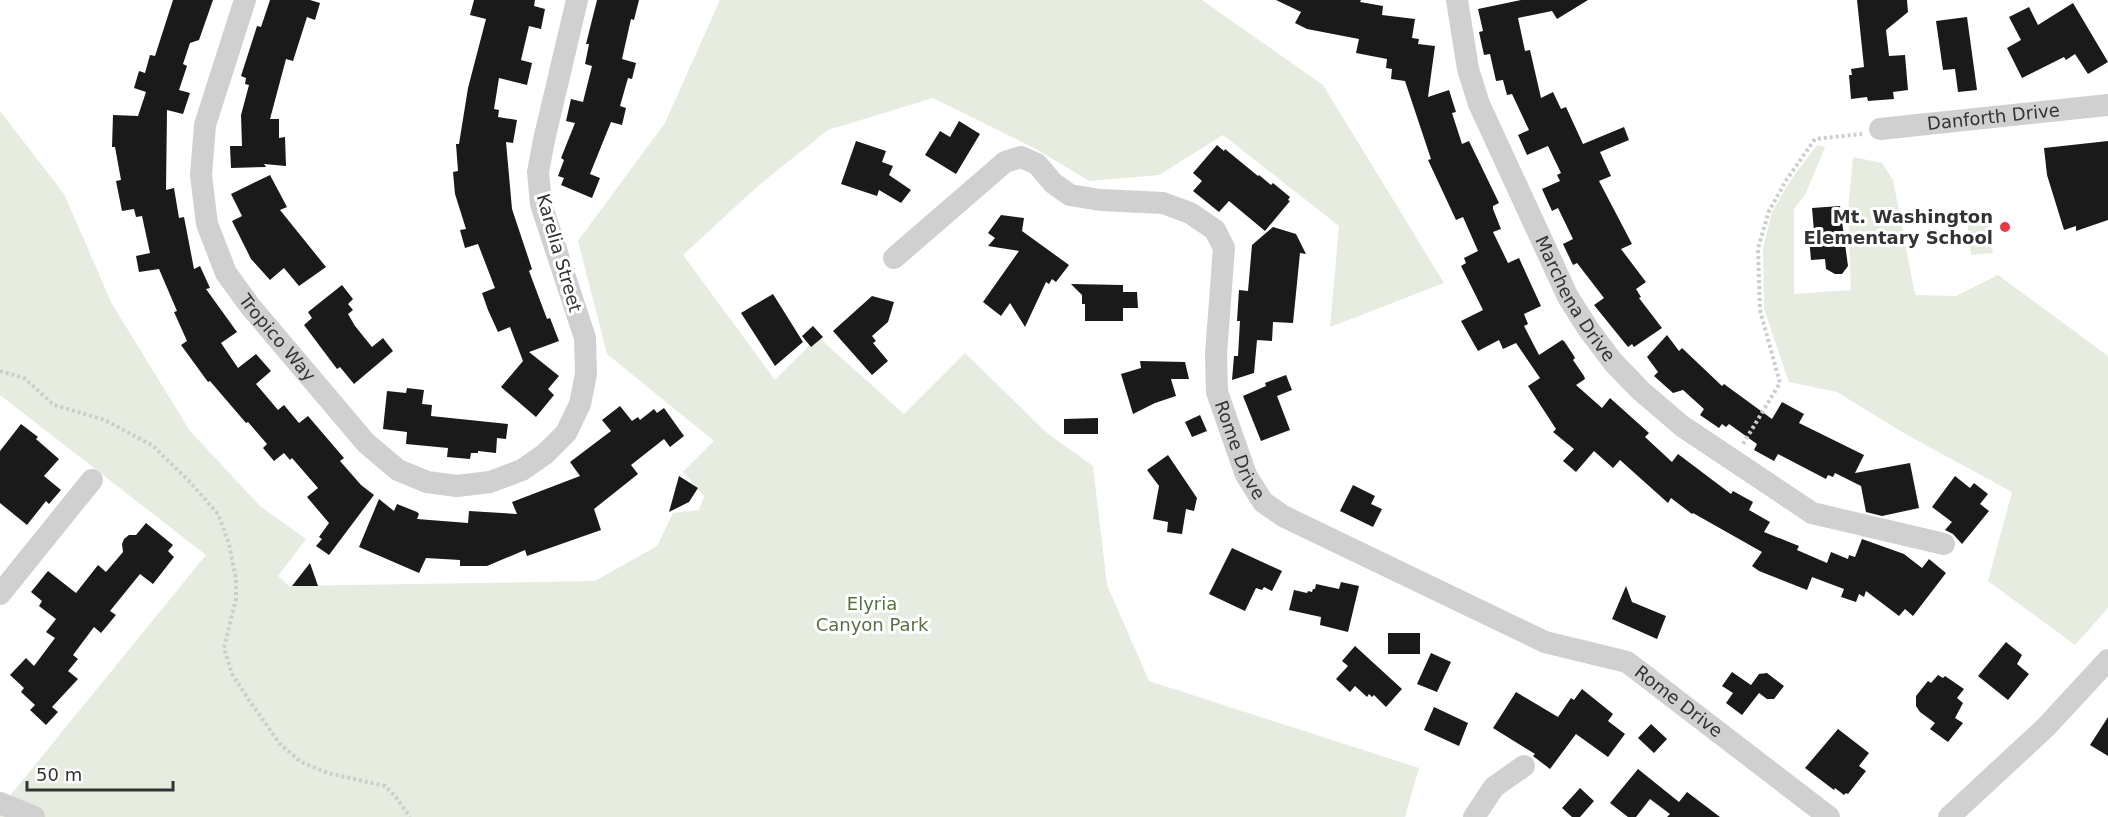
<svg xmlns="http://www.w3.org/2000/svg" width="2108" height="817" font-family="'DejaVu Sans',sans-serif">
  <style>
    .green { fill: #e6ecdf }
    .building { fill: #1a1a1a }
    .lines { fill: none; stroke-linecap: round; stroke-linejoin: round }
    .path { stroke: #cdcdcd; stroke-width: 4; stroke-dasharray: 3 3; stroke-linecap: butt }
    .minor { stroke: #d0d0d0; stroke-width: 22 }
    .poi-dot { fill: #e63946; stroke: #fff; stroke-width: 2 }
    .labels { text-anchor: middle; stroke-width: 6; stroke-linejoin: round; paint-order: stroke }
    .street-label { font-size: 18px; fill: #333; stroke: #fff }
    .poi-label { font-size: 18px; font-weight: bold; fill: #333; stroke: #fff; text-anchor: end }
    .park-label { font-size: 18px; fill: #56703f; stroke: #fff }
  </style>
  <rect width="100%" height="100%" fill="#fff"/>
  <path class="green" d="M720 0H1202L1323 85 1444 283 1330 327 1339 226 1223 135 1159 175 1089 181 1036 149 933 98 828 130 759 185 683 255 775 380 818 337 904 414 965 353 1047 433 1093 466 1107 585 1149 681 1419 768 1405 817H0V808L206 555 0 395V111L64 194 112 304 190 431 260 506 306 539 278 576 289 586 595 581 657 546 673 513 699 510 704 496 683 472 714 441 607 354 578 241 665 123Z
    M1817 145 1825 147 1806 193 1794 209V294L1851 290 1848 211 1853 157 1882 163 1893 180 1915 295 1956 296 1998 275 2108 356V608L2075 645 1988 581 2012 492 1907 435 1837 392 1789 382 1764 309 1763 248 1772 212 1790 181Z
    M1987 210 1993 253 1971 255 1966 212Z"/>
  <path class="building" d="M173 0H213L199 40 190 43 183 64 187 66 179 90 190 93 183 114 167 110 166 190 174 188 179 218 184 217 194 269 200 266 210 288 206 289 237 332 221 343 238 368 256 354 271 371 256 384 278 410 284 405 299 423 308 416 344 458 340 461 361 485 374 495 329 555 316 546 322 539 319 537 329 523 307 497 318 488 292 458 290 460 284 453 274 461 263 448 267 444 248 422 246 423 210 381 208 382 181 345 187 341 174 312 177 311 159 269 139 272 136 256 150 253 142 216 136 217 134 209 122 211 116 181 121 180 115 147H112L113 115 138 116 146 92 134 88 139 71 145 73 150 55 155 56Z
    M270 0H310L320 3 315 20 307 17 293 61 286 59 270 119H279V138L285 137 286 166 264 164 266 167 231 168 230 146H242L241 115 249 85 245 84 246 78 241 76 257 26 261 27Z
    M474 0H535L534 6 545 9 541 29 529 26 521 60 532 63 527 85 499 78 494 109 499 110 498 117 517 120 513 143 506 142 512 209 532 269 529 271 547 319 550 318 559 341 529 352 559 376 548 389 554 395 536 417 501 387 523 361 510 327 498 332 488 310 482 293 495 288 478 244 465 248 460 230 466 229 455 194 453 172 458 171 456 144H459L468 88 486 19 470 15Z
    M597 0H639L634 20 631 19 622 59 636 63 632 79 628 78 620 106 626 108 622 125 611 122 590 174 600 178 592 198 561 185 564 178 558 176 564 160 561 158 575 123 566 121 571 99 583 102 592 66 585 64 589 44H586Z
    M1276 0H1361L1360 2 1383 6 1382 15 1415 19 1412 38 1419 39 1418 44 1435 46 1428 97 1449 90 1456 112 1452 113 1462 144 1469 141 1499 203 1493 206V209L1501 229 1493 232 1508 263 1519 258 1541 306 1524 314 1528 324 1524 326 1539 355 1562 340 1564 341 1574 356 1575 358 1573 360 1584 376 1585 379 1576 385 1602 408 1610 398 1649 433 1645 437 1672 462 1678 454 1731 494 1733 491 1753 502 1749 510 1770 522 1764 532 1799 546 1797 550 1827 563 1831 552 1848 559 1849 555 1855 557 1862 539 1904 554 1922 568 1929 559 1946 573 1913 616 1905 609 1899 616 1866 591 1864 597 1859 594 1856 602 1841 597 1844 589 1812 577 1807 590 1759 571 1752 566 1762 552 1693 513 1692 514 1671 498 1668 503 1620 460 1613 468 1594 451 1576 472 1563 461 1574 449 1553 432 1556 429 1528 386 1540 378 1516 343 1503 349 1499 340 1478 351 1461 321 1483 310 1461 266 1466 263 1464 258 1478 251 1463 217 1456 220 1428 160 1431 159 1405 81 1391 79 1392 69 1386 68 1387 59 1356 53 1359 39 1307 29 1295 23 1301 12Z
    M1521 0H1588L1557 19 1552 11 1518 18 1525 51 1530 50 1541 98 1553 92 1561 109 1566 107 1583 144 1624 127 1629 140 1600 152 1611 176 1599 181 1632 244 1621 249 1646 282 1636 289 1641 297 1639 298 1662 328 1634 347 1632 344 1628 347 1594 305 1604 298 1577 263 1573 265 1563 244 1573 239 1558 208 1552 211 1542 189 1560 181 1557 175 1561 173 1548 146 1527 155 1518 135 1529 130 1512 94 1507 95 1503 80 1496 81 1490 54 1484 55 1479 32 1483 31 1478 9Z
    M1857 0H1907L1908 12 1886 30 1889 56 1905 55 1908 90 1893 92 1894 99 1868 101 1867 97 1851 99 1849 75H1852L1851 69 1864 67Z
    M2073 3 2108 62 2088 74 2075 54 2066 60 2064 57 2022 78 2007 48 2021 40 2009 17 2029 7 2038 25Z
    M1967 17 1977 90 1958 92 1955 69 1943 70 1936 21Z
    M959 121 980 134 956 174 925 155 940 131 950 137Z
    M856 141 886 151 882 162 893 166 889 175 911 190 901 203 879 190 877 196 841 184Z
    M2108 141V220L2076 231V226L2064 230 2047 175 2044 148Z
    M1217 145 1224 151 1225 149 1258 176 1259 175 1271 185 1273 183 1290 197 1288 200 1290 201 1265 231 1229 201 1219 212 1193 191 1202 181 1193 173Z
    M270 175 287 207 280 210 326 267 299 286 284 268 270 280 251 259 232 221 242 216 231 194Z
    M1840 206 1848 266 1842 274H1835L1826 269 1825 259 1811 260 1809 237 1814 231 1812 208Z
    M1001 215 1024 218 1022 231 1069 265 1056 282 1052 279 1049 284 1046 282 1025 327 1010 303 1001 316 983 302 1019 251 988 246 995 238 988 233Z
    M1273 227 1296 234 1306 254 1300 253 1293 323 1273 322 1272 341 1257 340 1254 373 1232 380 1234 356H1238L1240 321H1237L1239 290 1248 291 1252 245Z
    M1071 284 1123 285V292H1137L1138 308H1123V321H1085V304H1082V295Z
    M342 285 353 299 348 304 353 310 348 314 355 326 372 347 383 338 393 351 354 384 340 367 337 369 304 325 312 318 308 312Z
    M773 294 803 342 775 366 741 313Z
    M872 296 894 302 888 322 872 336 876 341 873 343 888 361 872 375 833 331Z
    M813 326 823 337 811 347 802 336Z
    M1667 335 1679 351 1682 348 1722 386 1724 384 1772 419 1782 402 1804 414 1799 423 1864 455 1855 473 1910 463 1919 508 1882 516 1866 512 1861 486 1835 473 1833 477 1828 475 1826 479 1778 454 1774 461 1754 450 1757 444 1729 424 1726 427 1722 424 1719 428 1700 415 1704 409 1683 390 1673 393 1654 376 1658 372 1647 357Z
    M1140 361 1185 362 1189 379H1171L1176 396 1155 403 1133 414 1121 374 1141 368Z
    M1286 375 1292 390 1277 396 1290 430 1261 441 1243 396 1266 386 1265 383Z
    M407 388 424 390 422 404 432 405 431 416 508 424 506 439 497 438 496 453 478 451V453H471L470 459 447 457 448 448 406 444 407 432 383 429 387 391 406 393Z
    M620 406 632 421 638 417 640 420 654 409 657 413 664 408 684 436 670 447 664 439 631 465 638 474 594 509 601 530 527 556 525 550 487 566H460V560L426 558 419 573 359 547 379 499 394 511 397 504 417 512 419 514 417 519 468 523 469 511 517 514 512 502 580 476 570 462 611 431 602 420Z
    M1200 415 1207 431 1192 437 1185 422Z
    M1098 418V434H1064V419Z
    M21 424 38 437 36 439 59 459 44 476 61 490 49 504 46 501 27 525 0 503V451Z
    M1168 455 1197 498 1194 511 1186 509 1182 534 1167 532 1168 522 1153 519 1159 486 1147 470Z
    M679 476 698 488 689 502 669 512Z
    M1955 476 1970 488 1974 483 1988 494 1980 504 1989 511 1962 544 1953 534 1945 530 1952 522 1932 507Z
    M1353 485 1375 496 1371 504 1382 509 1373 527 1340 511Z
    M146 523 173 545 168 551 174 557 153 584 140 574 110 611 116 615 101 633 94 627 73 655 78 659 68 671 78 679 52 707 58 712 46 725 30 710 35 705 21 692 24 688 10 675 26 658 34 666 55 638 46 632 56 619 39 606 42 601 31 592 48 571 76 593 98 565 106 572 123 552 122 544 124 539 129 535H136Z
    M1232 548 1282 571 1272 591 1264 587 1262 590 1256 588 1245 611 1209 594Z
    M310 563 318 586H292Z
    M1341 582 1359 586 1348 632 1320 625 1321 617 1289 610 1294 590 1307 593 1308 591 1312 592 1313 589H1315L1316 584 1339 589Z
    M1626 586 1632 602 1666 616 1657 639 1612 619Z
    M1388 633H1420V654H1388Z
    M2006 642 2022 655 2017 664 2029 674 2008 700 1978 676Z
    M1355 646 1402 689 1386 707 1374 695 1372 697 1369 694 1367 697 1355 686 1350 692 1336 679 1348 666 1342 661Z
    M1431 653 1451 662 1437 692 1417 684Z
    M1732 672 1751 685 1759 674 1767 673 1784 686 1774 699H1767L1759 693 1742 715 1726 703 1733 693 1722 686Z
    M1938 675 1943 678 1945 676 1964 689 1957 698 1963 703 1955 718 1963 723 1948 742 1930 729 1935 723 1920 712 1916 706V696L1928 681 1931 683Z
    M1582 689 1613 714 1608 721 1625 734 1608 757 1576 734 1550 769 1533 756 1535 754 1493 728 1516 692 1558 717 1571 698 1574 700Z
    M1434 707 1468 723 1459 746 1424 730Z
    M2108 717V756L2090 745Z
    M1651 724 1667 739 1654 753 1638 738Z
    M1838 729 1869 753 1859 766 1866 771 1848 794 1846 793 1844 795 1835 788 1834 790 1805 768Z
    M1638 769 1679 802 1687 792 1720 817H1667L1670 814 1650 799 1636 817H1628L1610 803Z
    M1580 788 1594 801 1580 817H1572L1562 808Z"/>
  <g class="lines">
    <path class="path" d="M0 371 24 378 54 405 105 420 153 446 189 481 218 514 229 544 236 579V599L224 648 232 674 249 700 280 744 301 762 328 773 385 786 396 797 410 817
      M1743 444 1780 383 1760 310 1758 248 1769 211 1787 179 1815 139 1862 134"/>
    <g class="minor">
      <path id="s1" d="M245 0 205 125 201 175 207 224 226 273 250 306 366 443 398 470 427 482 457 486 490 482 522 470 545 454 566 433 580 404 586 374 585 338 541 204 538 172 544 140 577 0"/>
      <path id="s2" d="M1457 0 1468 69 1479 104 1568 297 1589 330 1613 362 1641 391 1682 426 1812 513 1944 544"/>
      <path id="s3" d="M1880 129 2108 105"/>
      <path id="s4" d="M894 258 1005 162 1021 157 1037 164 1053 183 1070 195 1100 200 1163 203 1190 213 1215 230 1224 248 1216 354 1217 392 1246 475 1263 502 1283 516 1545 642 1627 662 1829 817"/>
      <path d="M0 594 92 480"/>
      <path d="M0 803 34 817"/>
      <path d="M1474 817 1494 787 1524 766"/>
      <path d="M1949 817 2046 727 2108 660"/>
    </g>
  </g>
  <circle class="poi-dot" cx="2005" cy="227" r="6"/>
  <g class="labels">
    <g class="street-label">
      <text dy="6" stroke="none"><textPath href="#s3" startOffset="114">Danforth Drive</textPath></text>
      <text transform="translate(559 253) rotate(74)" y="6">Karelia Street</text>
      <text dy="6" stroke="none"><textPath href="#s2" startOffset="324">Marchena Drive</textPath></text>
      <text dy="6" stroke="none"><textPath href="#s1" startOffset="366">Tropico Way</textPath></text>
      <text dy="6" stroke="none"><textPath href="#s4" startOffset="606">Rome Drive</textPath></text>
      <text dy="6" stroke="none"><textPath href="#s4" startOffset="1128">Rome Drive</textPath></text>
    </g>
    <g class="poi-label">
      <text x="1993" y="223">Mt. Washington<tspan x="1993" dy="21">Elementary School</tspan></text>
    </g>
    <g class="park-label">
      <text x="872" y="610">Elyria<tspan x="872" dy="21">Canyon Park</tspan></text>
    </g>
  </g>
  <path d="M27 781v9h146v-9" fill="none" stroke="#333333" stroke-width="3"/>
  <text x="36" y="781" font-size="18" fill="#333333" stroke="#ffffff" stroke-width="4.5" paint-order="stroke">50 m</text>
</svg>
